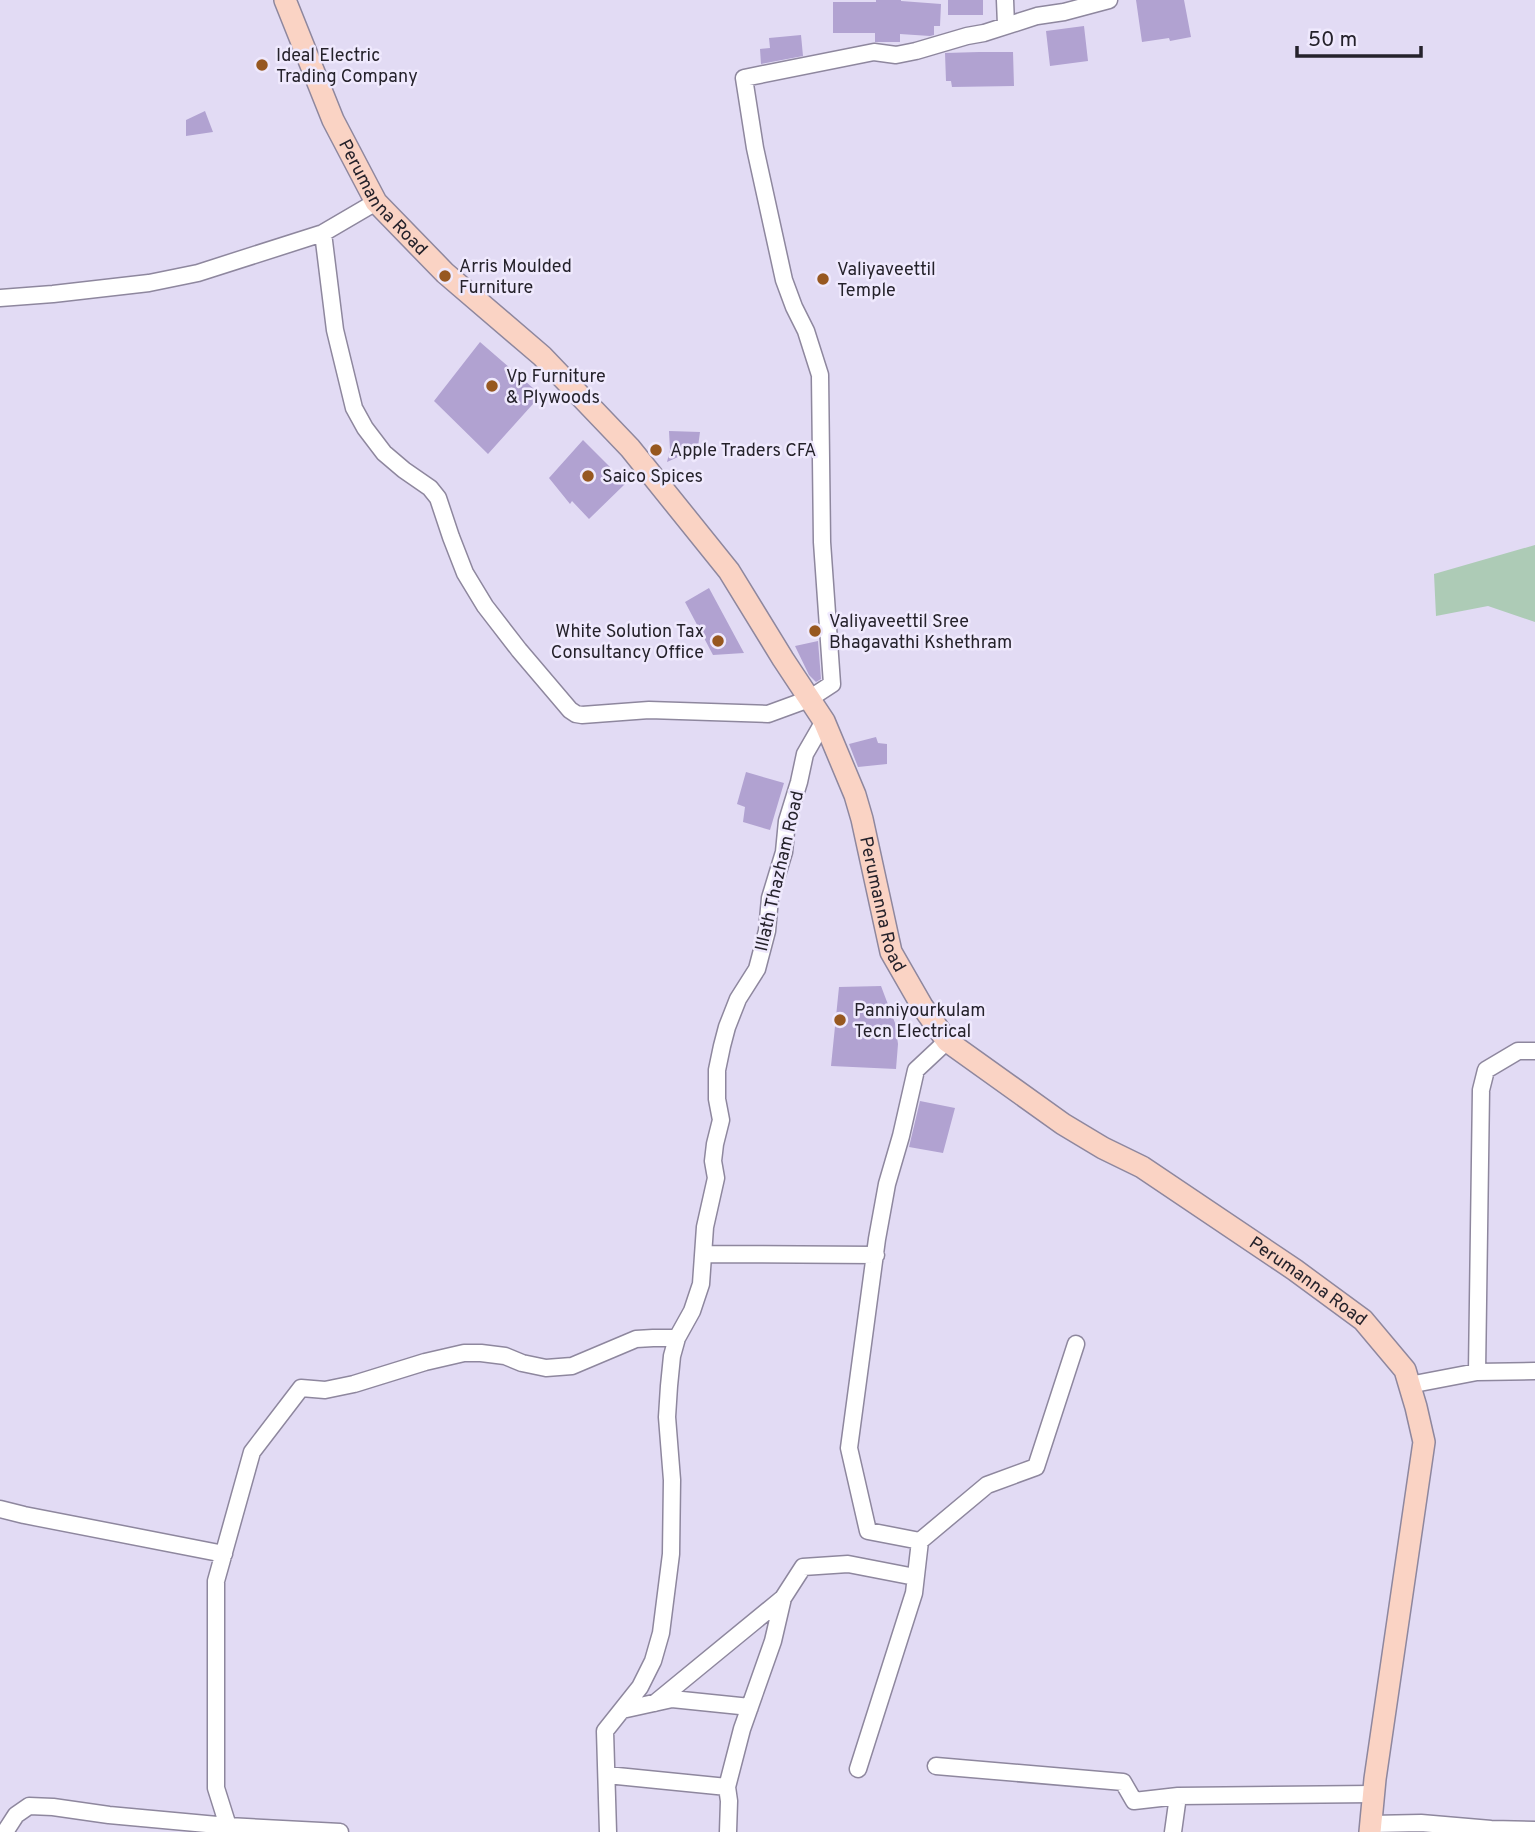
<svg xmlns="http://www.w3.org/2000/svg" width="1535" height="1832" font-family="Overpass,sans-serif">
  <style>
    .green { fill: #adcbb6 }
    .building { fill: #b1a2d1 }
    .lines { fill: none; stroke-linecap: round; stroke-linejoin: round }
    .street-casing { stroke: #8e879e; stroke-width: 19 }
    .secondary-casing { stroke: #8e879e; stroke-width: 24 }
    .street { stroke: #fff; stroke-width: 16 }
    .secondary { stroke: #fad3c4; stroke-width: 21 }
    .poi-dot { fill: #975820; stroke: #efe9fd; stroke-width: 2.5 }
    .labels { text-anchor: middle; stroke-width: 5; stroke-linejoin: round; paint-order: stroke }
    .poi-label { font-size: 18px; fill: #25222b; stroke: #efe9fd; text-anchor: start }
    .street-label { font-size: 18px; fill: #25222b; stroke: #efe9fd }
  </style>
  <rect width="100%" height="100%" fill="#e2dbf4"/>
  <path class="green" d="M1535 545V622L1488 606 1436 616 1434 574Z"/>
  <path class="building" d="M876 0H901V1L941 4 940 26H934V35L930 36 900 34V42H875V33H833V2H876Z
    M948 0H983V15H948Z
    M1136 0H1184L1191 37 1170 41 1169 38 1142 42Z
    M1084 26 1088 61 1050 66 1046 31Z
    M801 35 803 56 761 64 760 49 770 48 769 38Z
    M979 52H1013L1014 86 952 87 951 81H946L945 53Z
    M205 111 213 132 186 136V120Z
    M480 342 541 395 488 454 434 401Z
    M669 431 700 432 697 454 678 457 667 462 670 450Z
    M583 440 626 483 589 519 572 501 570 504 549 478Z
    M709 588 744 653 713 655 685 602Z
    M818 641 821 679 816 682 809 675 795 646Z
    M876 737 878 743 887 744V764L858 767 849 744Z
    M746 772 784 783 770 830 743 822 745 807 737 804Z
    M881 986 895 1023 898 1044 896 1069 831 1066 839 987Z
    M920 1101 955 1108 943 1153 909 1147Z"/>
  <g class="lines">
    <defs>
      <path id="street" d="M1005 0 1006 25
        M323 233 335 330 354 408 365 428 384 453 404 470 430 488 438 498 451 537 465 573 485 606 519 650 570 710 576 714 582 715 649 710 768 714 809 699 832 684 822 542 820 375 806 331 794 307 784 280 755 148 744 78 874 52 896 55 916 51 967 36 984 33 1037 16 1064 12 1109 0
        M0 298 53 294 149 283 198 273 323 233 376 202
        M947 1041 916 1070 901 1136 887 1184 877 1239 849 1448 868 1531 920 1541 987 1485 1036 1467 1076 1344
        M705 1254 876 1255
        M1477 1372 1481 1090 1486 1070 1518 1051H1535
        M1409 1385 1477 1372 1535 1371
        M0 1509 24 1515 224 1554
        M655 1703 783 1598
        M622 1710 672 1699 750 1707
        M936 1766 1123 1782 1134 1801 1178 1796 1374 1794
        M858 1769 914 1593 920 1541
        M607 1775 727 1787
        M1371 1824 1421 1823 1491 1829 1535 1830
        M228 1826 340 1832
        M5 1832 16 1815 29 1806 53 1807 109 1815 228 1826 216 1788V1581L252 1452 301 1388 325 1390 354 1384 425 1362 464 1353H481L505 1356 522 1363 546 1368 572 1366 636 1339 653 1338H677
        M608 1832 605 1731 640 1687 653 1661 661 1633 671 1554 672 1480 667 1417 669 1386 672 1356 677 1338 692 1311 701 1284 705 1227 716 1178 713 1161 715 1144 721 1120 717 1099V1070L722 1046 727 1027 738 999 757 969 767 931 770 898 784 852 787 821 799 782 805 754 824 721
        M728 1832 729 1801 727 1787 742 1729 773 1641 783 1598 803 1567 848 1564 915 1577
        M1173 1832 1178 1796"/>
      <g id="secondary">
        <path id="s1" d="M285 0 333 120 376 202 445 273 542 356 630 448 729 571 783 659 824 721 855 795 862 819 891 952 922 1006 947 1041 1063 1124 1103 1148 1142 1167 1295 1270 1363 1320 1405 1370 1416 1407 1424 1442 1375 1779 1370 1832"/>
      </g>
    </defs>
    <use href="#street" class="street-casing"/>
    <use href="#secondary" class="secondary-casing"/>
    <use href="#street" class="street"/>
    <use href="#secondary" class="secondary"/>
  </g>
  <g class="poi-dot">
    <circle cx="262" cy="65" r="7"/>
    <circle cx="445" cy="276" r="7"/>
    <circle cx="823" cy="279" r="7"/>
    <circle cx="492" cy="386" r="7"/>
    <circle cx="656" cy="450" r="7"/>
    <circle cx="588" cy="476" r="7"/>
    <circle cx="815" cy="631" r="7"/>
    <circle cx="718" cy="641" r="7"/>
    <circle cx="840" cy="1020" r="7"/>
  </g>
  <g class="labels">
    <g class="poi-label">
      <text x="276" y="61">Ideal Electric<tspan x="276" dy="21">Trading Company</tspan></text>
      <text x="459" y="272">Arris Moulded<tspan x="459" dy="21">Furniture</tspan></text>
      <text x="837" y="275">Valiyaveettil<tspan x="837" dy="21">Temple</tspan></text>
      <text x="506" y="382">Vp Furniture<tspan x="506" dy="21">&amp; Plywoods</tspan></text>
      <text x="670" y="456">Apple Traders CFA</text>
      <text x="602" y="482">Saico Spices</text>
      <text x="829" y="627">Valiyaveettil Sree<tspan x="829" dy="21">Bhagavathi Kshethram</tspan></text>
      <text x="704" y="637" text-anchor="end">White Solution Tax<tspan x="704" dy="21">Consultancy Office</tspan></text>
      <text x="854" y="1016">Panniyourkulam<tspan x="854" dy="21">Tecn Electrical</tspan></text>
    </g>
    <g class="street-label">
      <text dy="6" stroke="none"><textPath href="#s1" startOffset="222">Perumanna Road</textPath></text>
      <text transform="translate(779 871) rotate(-77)" y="6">Illath Thazham Road</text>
      <text dy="6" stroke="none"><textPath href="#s1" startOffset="1104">Perumanna Road</textPath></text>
      <text dy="6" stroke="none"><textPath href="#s1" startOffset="1692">Perumanna Road</textPath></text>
    </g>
  </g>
  <path d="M1297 46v10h124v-10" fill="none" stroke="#25222b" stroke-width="3.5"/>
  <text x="1308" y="46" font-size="21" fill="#25222b" stroke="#efe9fd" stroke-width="5" paint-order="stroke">50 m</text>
</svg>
